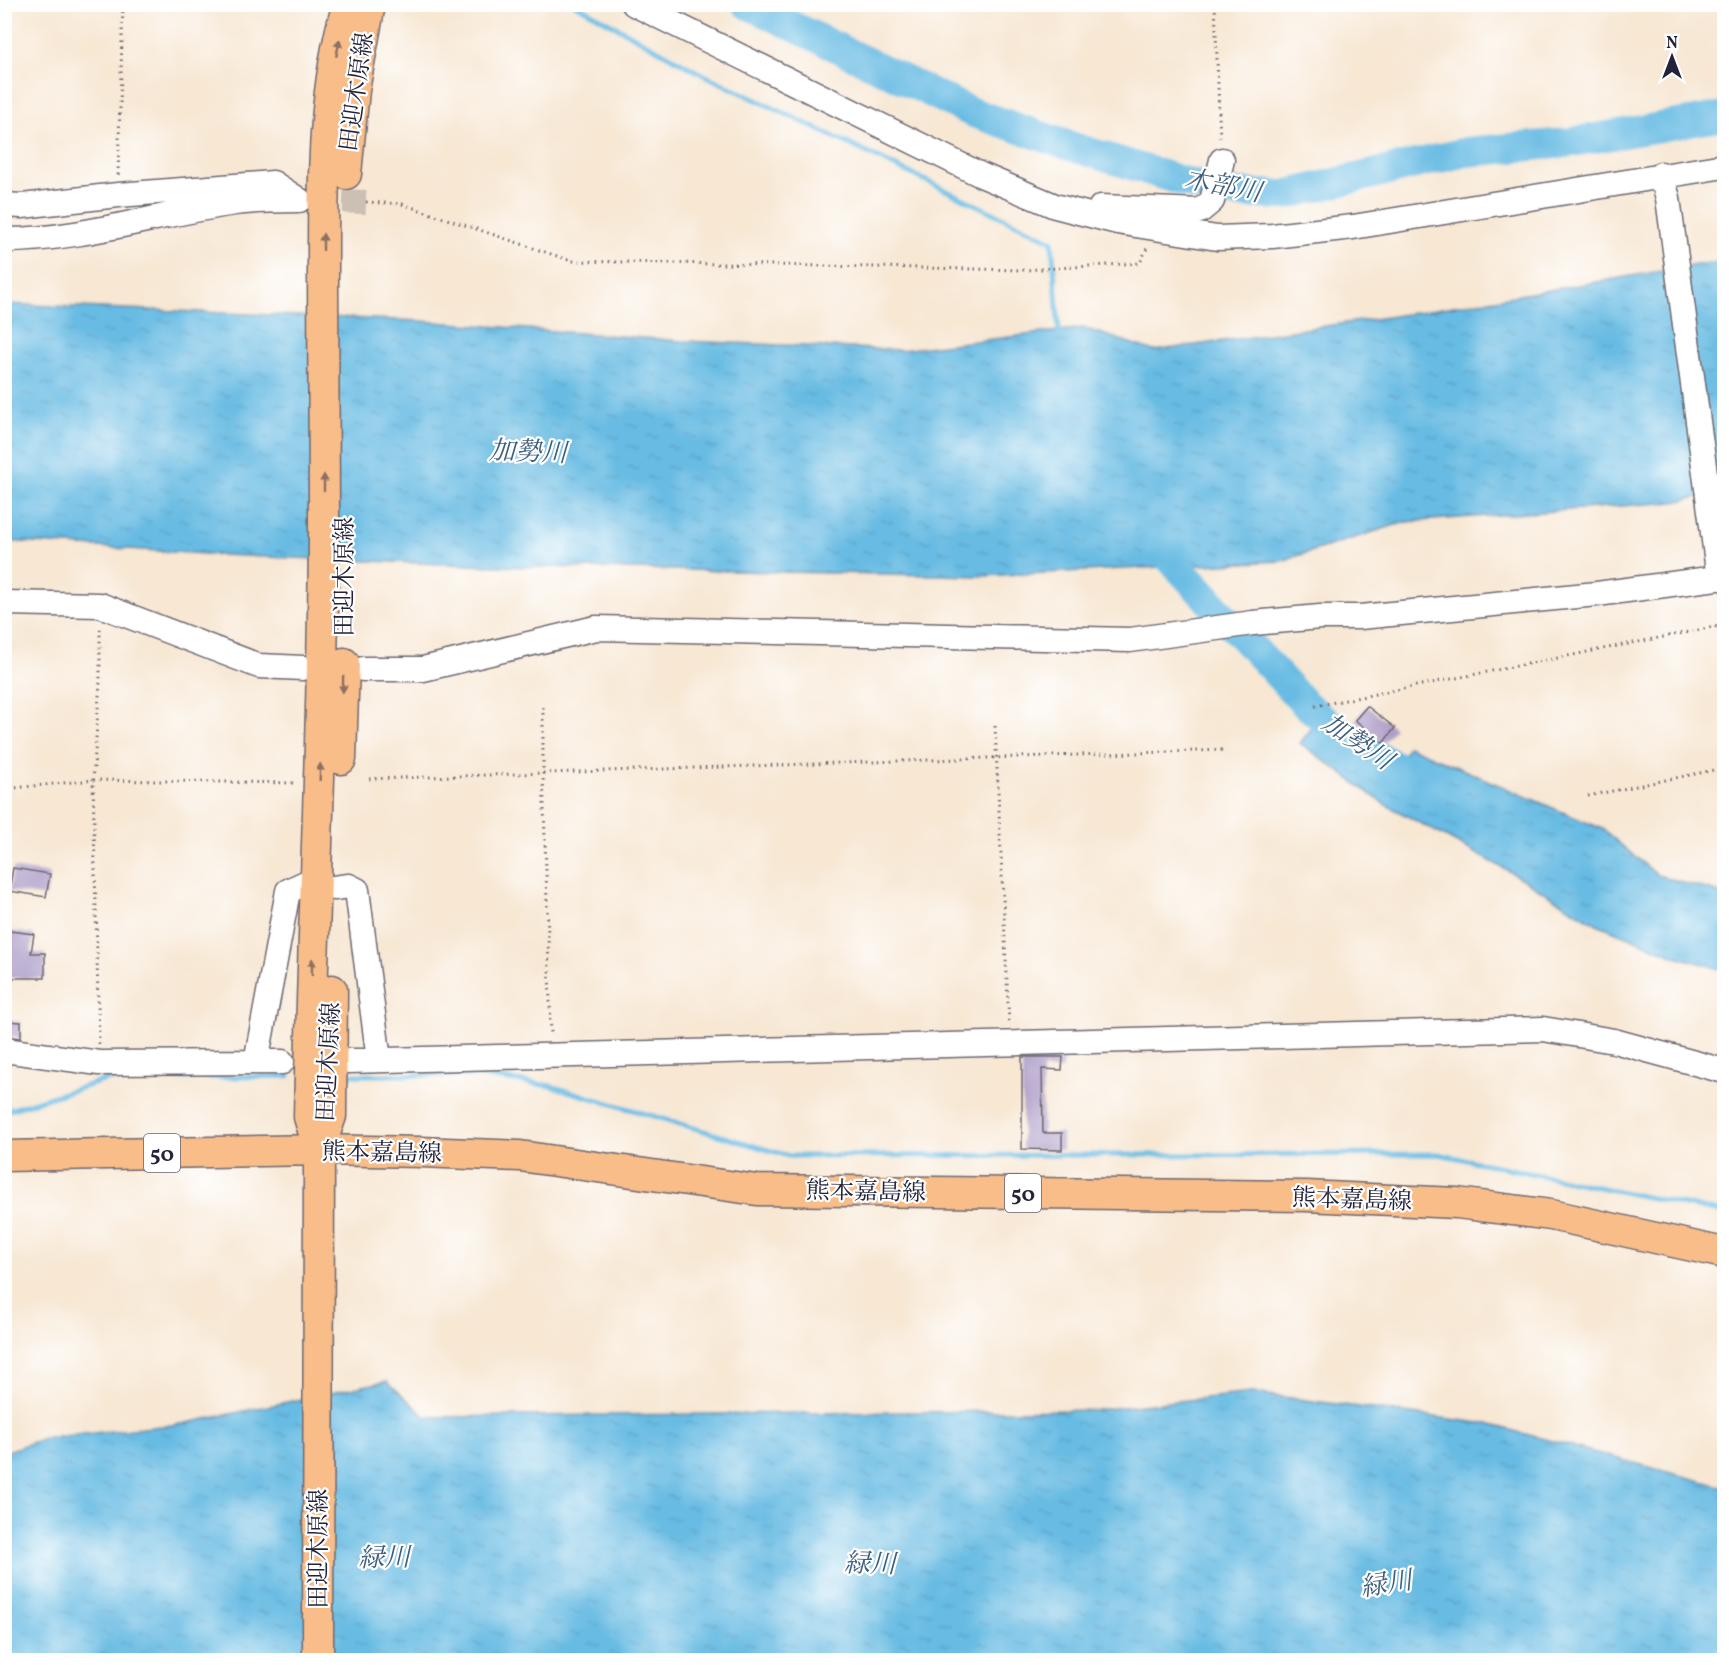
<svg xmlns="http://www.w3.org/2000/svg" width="1729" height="1665" font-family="Vollkorn,'Noto Serif JP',serif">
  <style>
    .water { fill: url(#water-ripples); stroke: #446e8f; stroke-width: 1.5 }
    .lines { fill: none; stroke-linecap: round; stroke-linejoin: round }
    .stream { stroke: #67bbe3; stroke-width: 5 }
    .river { stroke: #67bbe3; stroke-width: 30 }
    .building { fill: #ae9ec8 }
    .minor-tunnel { stroke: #ccc0b5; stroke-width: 24; stroke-dasharray: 24 12; stroke-linecap: butt }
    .minor-casing { stroke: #6d6770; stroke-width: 27 }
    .major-casing { stroke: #6d6770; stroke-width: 33 }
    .path { stroke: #6d6770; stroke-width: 3; stroke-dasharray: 1.5 4.5; stroke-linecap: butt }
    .minor { stroke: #fff; stroke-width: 24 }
    .major { stroke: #f8bd89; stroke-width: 30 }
    .oneway { fill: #8d7062 }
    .labels { text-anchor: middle; stroke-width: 4.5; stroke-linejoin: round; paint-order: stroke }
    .shield { fill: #fff; stroke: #646476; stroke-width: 1.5 }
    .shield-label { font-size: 22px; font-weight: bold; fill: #22223b }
    .street-label { font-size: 24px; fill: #22223b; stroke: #fff }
    .water-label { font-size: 26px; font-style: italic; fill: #3e5f7e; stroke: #fff }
  </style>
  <defs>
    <pattern id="water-ripples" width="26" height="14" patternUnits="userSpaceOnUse" patternTransform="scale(1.5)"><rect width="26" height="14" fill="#67bbe3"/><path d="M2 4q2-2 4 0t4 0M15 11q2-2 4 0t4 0" fill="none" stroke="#59a0c4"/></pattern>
  </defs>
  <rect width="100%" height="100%" fill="#fff"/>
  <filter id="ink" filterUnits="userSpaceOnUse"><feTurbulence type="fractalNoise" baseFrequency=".0167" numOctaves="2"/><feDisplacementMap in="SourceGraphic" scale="12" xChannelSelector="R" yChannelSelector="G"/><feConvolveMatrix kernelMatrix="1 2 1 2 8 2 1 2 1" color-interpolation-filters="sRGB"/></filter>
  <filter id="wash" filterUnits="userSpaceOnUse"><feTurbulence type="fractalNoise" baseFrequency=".008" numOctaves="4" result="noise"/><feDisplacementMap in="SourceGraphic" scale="24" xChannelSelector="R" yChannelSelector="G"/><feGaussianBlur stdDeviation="1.35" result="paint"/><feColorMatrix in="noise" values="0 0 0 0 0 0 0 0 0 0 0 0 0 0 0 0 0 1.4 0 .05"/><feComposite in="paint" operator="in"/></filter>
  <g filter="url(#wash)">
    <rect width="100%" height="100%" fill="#f7e7d3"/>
    <path class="water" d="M1709 263 1724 264V492L1674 502 1405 522 1281 561 982 576 494 566 221 555 5 541 4 304 421 321 683 341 901 350 1084 328 1154 351 1388 317Z
      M1319 719 1380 769 1395 768 1408 746 1602 829 1657 875 1724 894V970L1675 956 1597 924 1507 870 1383 803 1300 743Z
      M387 1381 426 1417 1095 1410 1252 1393 1488 1424 1724 1487V1660H5V1452L44 1438 182 1424Z"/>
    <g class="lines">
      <path class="stream" d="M575 4 698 72 1052 241 1059 331
        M351 1075H474L551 1086 789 1156 1438 1154 1724 1213
        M9 1110 109 1079 289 1076"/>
      <path class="river" d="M747 4 971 112 1073 147 1192 184 1233 193 1284 195 1466 152 1566 143 1724 116
        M1151 538 1303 702 1352 743 1432 785"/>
    </g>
    <g id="blocks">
      <path class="building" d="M1367 706 1395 728 1383 743 1355 720Z
        M13 868 50 874 46 897 9 891Z
        M10 931 34 934 31 953H45V978H4V953H7Z
        M4 1021 21 1022V1038L4 1036Z
        M1022 1057H1063L1062 1070 1042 1069 1043 1133H1062V1150L1022 1149Z"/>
    </g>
  </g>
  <g filter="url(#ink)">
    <use href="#blocks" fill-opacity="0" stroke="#6d6770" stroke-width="1.5"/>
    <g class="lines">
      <path class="minor-tunnel" d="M307 200 366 202"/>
      <defs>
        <path id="minor" d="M634 4 981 175 1055 206 1117 222 1217 238 1272 236 1353 227 1724 166
          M1661 174 1668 198 1719 578
          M4 205 22 206 118 195 273 183 299 200
          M1101 207 1200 211 1212 201 1222 160
          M4 240C83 240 157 214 235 203 256 200 277 200 299 200
          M4 603 100 605 259 666 303 668
          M363 669H423L596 628 1130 640 1253 623 1320 617H1360L1597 594 1724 577
          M334 888 349 886 357 890 379 1060
          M4 1050 99 1063 282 1062
          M349 1061 1543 1029 1614 1041 1724 1071
          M256 1062 288 891 314 879"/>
        <path id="major" d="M346 174 354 90 370 4
          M341 759 344 663
          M319 1150 331 1116 332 990
          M4 1156 319 1150 421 1152 520 1156 757 1190 1306 1196 1457 1203 1551 1215 1724 1253
          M318 1660 319 1150 309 1117C313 915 324 714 324 512 324 432 323 352 323 271 323 184 322 89 348 4"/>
      </defs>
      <use href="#minor" class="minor-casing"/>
      <use href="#major" class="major-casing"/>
      <path class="path" d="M1215 4 1220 140
        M118 175 123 4
        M366 202 402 204 572 261 1024 270 1140 263 1148 246
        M1315 706 1724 625
        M543 707V772L551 1035
        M995 726 1009 1024
        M369 779 1225 750
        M4 789 93 780 295 783
        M1588 796 1724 768
        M99 1044 93 780 100 682V625"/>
      <use href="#minor" class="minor"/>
      <use href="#major" class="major"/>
    </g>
    <defs><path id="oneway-solid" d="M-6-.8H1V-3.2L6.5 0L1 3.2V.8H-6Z" transform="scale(1.5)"/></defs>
    <g class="oneway">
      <use href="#oneway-solid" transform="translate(338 48) rotate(-78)"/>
      <use href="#oneway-solid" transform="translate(323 242) rotate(-90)"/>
      <use href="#oneway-solid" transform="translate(324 483) rotate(-90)"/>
      <use href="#oneway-solid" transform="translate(343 684) rotate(91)"/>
      <use href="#oneway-solid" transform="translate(320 772) rotate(-88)"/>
      <use href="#oneway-solid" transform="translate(312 967) rotate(-89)"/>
    </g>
  </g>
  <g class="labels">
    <g class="shield">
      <rect x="144" y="1134" width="36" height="38" rx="4.5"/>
      <rect x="1005" y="1174" width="36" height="38" rx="4.5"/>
    </g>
    <g class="shield-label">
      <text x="162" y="1161">50</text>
      <text x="1023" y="1201">50</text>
    </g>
    <g class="street-label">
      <text transform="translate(356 92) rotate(-82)" y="8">田迎木原線</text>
      <text transform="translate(344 577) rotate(-90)" y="8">田迎木原線</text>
      <text transform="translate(328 1062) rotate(-87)" y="8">田迎木原線</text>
      <text transform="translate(382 1152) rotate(1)" y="8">熊本嘉島線</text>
      <text transform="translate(866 1191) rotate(1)" y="8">熊本嘉島線</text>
      <text transform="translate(1352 1199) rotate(2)" y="8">熊本嘉島線</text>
      <text transform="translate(318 1549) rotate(-90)" y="8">田迎木原線</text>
    </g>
    <g class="water-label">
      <text transform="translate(1223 185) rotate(11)" y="9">木部川</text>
      <text transform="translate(528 451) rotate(2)" y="9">加勢川</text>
      <text transform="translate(1358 741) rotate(34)" y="9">加勢川</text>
      <text transform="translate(384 1557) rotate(-1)" y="9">緑川</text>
      <text transform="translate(870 1563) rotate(1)" y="9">緑川</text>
      <text transform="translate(1386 1583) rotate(-9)" y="9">緑川</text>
    </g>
  </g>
  <rect width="1729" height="1665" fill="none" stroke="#fff" stroke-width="24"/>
  <g transform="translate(1672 57)" stroke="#ffffff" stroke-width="4.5" paint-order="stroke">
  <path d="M0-4.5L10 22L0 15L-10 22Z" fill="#22223b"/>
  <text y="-9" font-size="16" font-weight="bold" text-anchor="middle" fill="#22223b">N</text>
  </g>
</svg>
